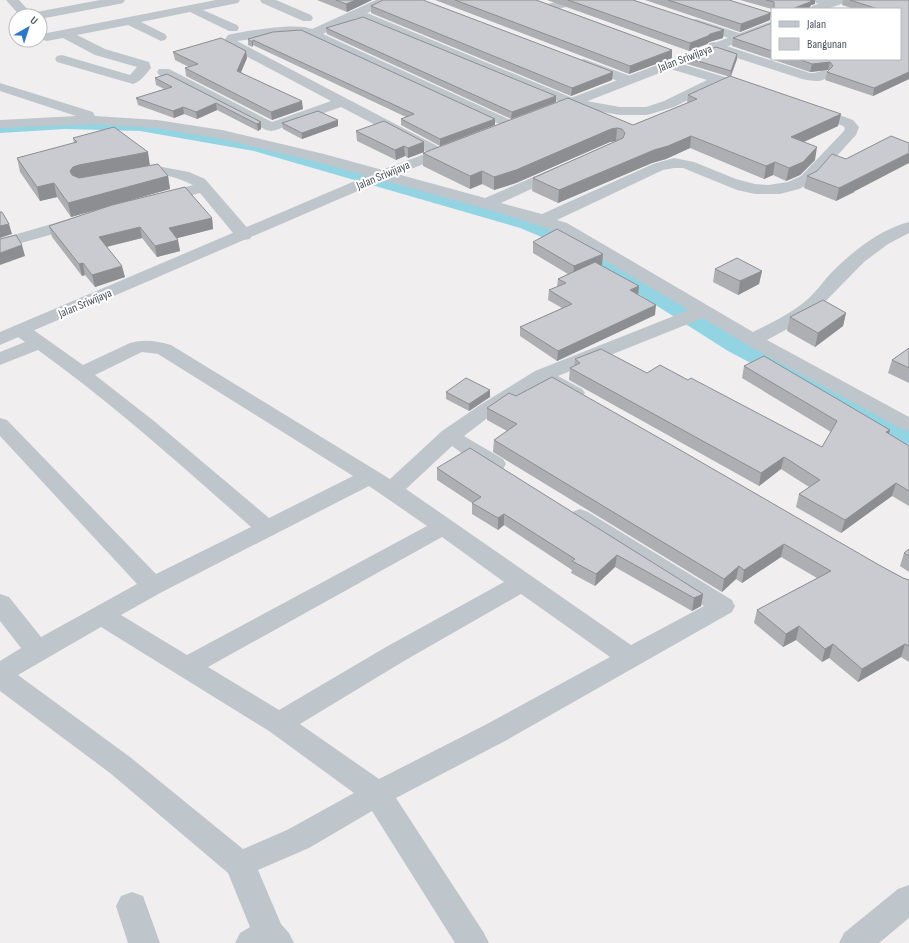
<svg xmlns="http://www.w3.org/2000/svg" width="909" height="943" font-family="'Sofia Sans Condensed',sans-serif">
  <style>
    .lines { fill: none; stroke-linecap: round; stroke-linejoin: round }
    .canal { fill: #93d4e2; fill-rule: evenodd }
    .minor { fill: #bec6cc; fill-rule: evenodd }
    .tertiary { fill: #bec6cc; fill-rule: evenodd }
    .wall { fill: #adafb3 }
    .shaded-wall { fill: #8d8e92 }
    .building { fill: #c9cbd0; stroke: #8d8e92 }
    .labels { text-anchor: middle; stroke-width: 4; stroke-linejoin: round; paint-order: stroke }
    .far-street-label { font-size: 12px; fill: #49525a; stroke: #fff }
  </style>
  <rect width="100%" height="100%" fill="#f1eeef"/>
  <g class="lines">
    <path class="canal" d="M65 119 140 121 256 141 534 220C609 251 674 302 744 341 798 372 854 398 909 427V445L900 442 728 351 599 269 549 240 520 228 254 151 140 131 65 129 0 133V123Z"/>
    <path class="minor" d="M6 0H19L31 13 100 0H125L123 3 119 4 40 19V16H20Z
      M216 0H240L238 3 203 10 237 25 239 28 237 31H229L190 12 141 22 165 34 167 37 165 40 161 41 128 25 77 35 105 49 149 62 151 68C146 74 140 82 133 84L57 62 55 59 57 56 62 55 130 75 137 67 95 55 63 38 47 41 43 40 41 37 43 34 47 33Z
      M260 0H276L311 15 313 18 311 21H303L262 3Z
      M376 0H392L390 3 367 13 575 99 620 107H646L664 101 707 80 664 67 662 64 664 61 669 60 754 86 756 89 754 92 749 93 720 84 674 107 647 115H620L572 107 357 18 323 34 515 122 517 125 515 128 510 129 302 34H290L237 41 445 150 448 153 445 156 440 158 435 156 341 107 276 130 271 131 266 130 159 75 157 72 159 69H169L272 122 331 101 225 45 223 42 228 35C246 31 296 22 312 29Z
      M563 0H581L579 3 552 11 548 10 546 7 548 4Z
      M814 0H833L837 3 835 6 831 7 816 3Z
      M696 19 742 34 744 37 742 40 738 41 692 26 690 23 692 20Z
      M714 42 810 73C817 74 821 69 828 71L830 74C823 84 813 81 802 79L709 49 708 46 709 43Z
      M584 59 633 77 635 80 633 83H623L579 66 577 63 579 60Z
      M0 83 93 112 95 116 157 120 222 130 324 154 485 198 554 168 559 166 564 168 567 171 564 174 501 203 542 214 653 164 674 158 694 162 736 179 755 184 768 185 788 182 801 176 844 131 845 128 843 126 808 113 806 110 808 107 813 106 818 107 853 120 859 127 856 135 813 182 799 189 780 194H755L737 190 683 168H674L663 170 557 220 567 223 753 332C773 322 792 313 808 299 817 291 824 280 833 271 853 251 881 229 909 222V233L888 244 864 262 814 313 791 327 767 340 909 417V431L902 429 746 344 703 318 558 376 582 389 585 393 582 397C568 401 555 390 542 383L494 413 464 436 503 459 506 464 503 469C485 473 466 456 452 446L406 489 631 645 704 606 572 522 569 517 572 512 580 509 588 512 732 600 735 606 732 612 505 741 396 798 484 933 489 943H455L372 811 309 848 258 870 281 924 289 933 294 943H235L240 933 250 927 228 873 110 773 0 691V661L21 648 0 621V594L9 597 41 637 137 584 0 436V418L7 420 156 574 251 527C182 466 113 404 38 350L0 365V352L25 342 14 334 12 330 14 326 21 324 28 326 83 365 130 343C144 339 157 341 171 345L390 479 442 431 480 405 535 371 689 310 555 231 497 212 314 161 222 139 157 128 93 124 0 128V120L76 116 0 91ZM142 352 158 354 353 476 269 518 154 421 95 375ZM369 486 427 526 187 655 121 615 162 592ZM442 537 504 582 386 647 279 710 208 667ZM521 594 610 657 485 725 379 779 300 724 404 661ZM101 627 269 731 354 793 287 830 243 849 130 757 18 675Z
      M157 166 189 172 205 179 250 231 252 235 250 239 244 240 238 239 200 193 159 204 153 202 151 199 153 196 193 185C181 180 169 174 155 176 146 177 138 180 129 178L127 175 129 172Z
      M79 216 85 217 87 221 85 225 0 249V239Z
      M909 885V918L879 943H839L844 933 898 889Z
      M132 892 143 896 160 943H128L116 906 121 896Z"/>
    <path class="tertiary" d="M829 0H846L844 3 827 9H810L812 6Z
      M772 21V29L552 115 547 116 542 115 540 112 542 109Z
      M452 144 457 145 459 148 457 151 388 178 0 345V332L376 172Z"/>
  </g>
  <path class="wall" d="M317 0H372L347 12Z
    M435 0H536L672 50V58L629 74Z
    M547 0H633L723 38 709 42 707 44 689 51Z
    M645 0H729L770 20 740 32Z
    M740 0H815V4L811 5 809 9H772Z
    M843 0H909V79L873 96 825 80 827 72 829 70H828L810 72 732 46 733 38 772 23V59H900V9H854L842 5Z
    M371 6 613 72 612 80 571 96 371 13Z
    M326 28 556 102 511 119 327 34Z
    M273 32 495 125 440 146 401 125V119L406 117 253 45 252 47 248 45V39Z
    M173 52 247 58 241 72 303 109 272 120 186 76 185 68 189 67 175 60Z
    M688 58 737 59 731 77 838 126 804 142 815 160 800 175 786 181 773 175 764 179 690 148 666 159 652 163 558 203 532 191 533 178 616 141 610 142 516 183 494 190 482 184 470 189 423 166V153L633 125 687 103 688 95 730 77 687 64Z
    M167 74 261 122V129L258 131 217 110 197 119 184 114 174 118 138 105 136 98 164 89 156 85 155 78Z
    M282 123 338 126 302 139 283 129Z
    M356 131 424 152 408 158 405 156 396 160 357 141Z
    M73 138 150 166 168 176 170 189 112 205 212 218 213 229 177 238 180 251 157 257 142 238 107 247 125 277 95 287 85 275 82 276 52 237 49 226 112 205 71 217 57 197 40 201 20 172 17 158 74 143Z
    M807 176 855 192 836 201 804 188Z
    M533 242 602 265H601L639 286 638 295 655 315 557 361 520 336V327L562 308 548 300 549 290 557 287 558 279 568 274 533 253Z
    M715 269 762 271 759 284 738 295 713 282Z
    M846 313 843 326 815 347 787 331 790 317Z
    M909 348V383L888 373 892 360Z
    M575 359 647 373 688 380 822 447 831 432 742 378 744 366 890 430 889 434 909 446V506L892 496 841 533 796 507 799 494 809 487 781 469 759 486 569 380 570 368 574 366Z
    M446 392 490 397 469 411 446 399Z
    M487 408 879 565 903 578 909 580V662L901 657 858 682 829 658 822 662 796 640 783 647 754 623 757 610 817 578 781 557 742 583 736 579 722 592 493 452 494 440 507 431 487 420Z
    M437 468 703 594 701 606 692 611 615 567 595 586 571 573 572 570 504 525 498 530 472 514V503L437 480Z
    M909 549V572L900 566 904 553Z"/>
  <path class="shaded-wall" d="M356 0H372L347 12 346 4Z
    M811 0H815V4L811 5 809 9H792Z
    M771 13 770 20 740 32 741 24Z
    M724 30 723 38 709 42 707 44 689 51 690 43 710 34Z
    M253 40V45L252 47V42Z
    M672 50V58L629 74 630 66Z
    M246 51 247 58 238 79 237 71Z
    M737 54V59L730 77 731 71Z
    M830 62 828 70 810 72 812 64Z
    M613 72 612 80 571 96 572 88Z
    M909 72V79L873 96 874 88Z
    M556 96V102L511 119 512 112Z
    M302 101 303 109 272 120 271 112Z
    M216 103 217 110 197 119 196 112Z
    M183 107 184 114 174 118 173 111Z
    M841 114 838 126 788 149 791 137Z
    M495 119V125L440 146V139Z
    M338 120V126L302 139V133Z
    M261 122V129L258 131 257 124Z
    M617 128 616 141 610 142 516 183 494 190V177L611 129Z
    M691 136 690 148 666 159 652 163 558 203 559 190 654 150Z
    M424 142V152L408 158V148Z
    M404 146 405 156 396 160 395 150Z
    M817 147 815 160 800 175 786 181 789 168Z
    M148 152 150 166 73 184 70 171 73 167 79 165Z
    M909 153V163L836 201 839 188Z
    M775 162 773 175 764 179 766 166Z
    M482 171V184L470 189V176Z
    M168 176 170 189 71 217 68 203Z
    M54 183 57 197 40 201 37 187Z
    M212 218 213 229 170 240 169 228Z
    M9 224 12 234 0 238V226Z
    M140 227 142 238 101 248 99 237Z
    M178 240 180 251 157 257 155 246Z
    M22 245 25 256 0 265V253Z
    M603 254 602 265 573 277 574 266Z
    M83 263 85 275 82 276 79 264Z
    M122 266 125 277 95 287 92 275Z
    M762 271 759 284 738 295 740 281Z
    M639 286 638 296 630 290Z
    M656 305 655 315 557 361 558 351Z
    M846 313 843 326 815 347 818 333Z
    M490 390V397L469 411V404Z
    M890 430 886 442V432Z
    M784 457 781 469 759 486 761 473Z
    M896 483 892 496 841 533 845 520Z
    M504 514V525L498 530V518Z
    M784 544 781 557 742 583 744 570Z
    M617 555 615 567 595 586 596 574Z
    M739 566 736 579 722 592 724 579Z
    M703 594 701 606 692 611 694 598Z
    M799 626 796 640 783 647 786 634Z
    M833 644 829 658 822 662 825 649Z
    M905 644 901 657 858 682 862 669Z"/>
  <path class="building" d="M336 0H356L346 4Z
    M383 0H423L613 72 572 88 371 6Z
    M455 0H536L672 50 630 66Z
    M568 0H633L724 30 710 34 708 36 690 43Z
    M668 0H729L771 13 741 24Z
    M766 0H811L810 2 792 9H774V2Z
    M850 0H909V72L874 88 827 72 833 66 830 62 812 64 798 59H900V9H878Z
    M363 17 556 96 512 112 326 28Z
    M772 23V51L733 38Z
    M301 30 495 119 440 139 401 119 414 114 253 40 252 42 248 39 273 32Z
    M221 38 246 51 237 71 302 101 271 112 185 68 198 64 173 52Z
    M716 47 737 54 731 71 688 58Z
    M167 74 261 122 257 124 216 103 196 112 183 107 173 111 136 98 172 87 155 78Z
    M730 76 841 114 791 137 817 147 803 162 789 168 775 162 766 166 691 136 668 146 654 150 559 190 533 178 623 138 625 133 622 129 617 128 611 129 516 170 494 177 482 171 470 176 423 153 568 98 633 125 697 99 688 95Z
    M318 111 338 120 302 133 282 123Z
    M384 121 424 142 408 148 404 146 395 150 356 131Z
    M114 127 148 152 79 165 73 167 70 171 72 175 79 178 158 164 168 176 68 203 54 183 37 187 17 158 77 142 73 138Z
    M891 136 909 143V153L839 188 807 176 817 171 832 154 846 159Z
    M185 187 212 218 169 228 178 240 155 246 140 227 99 237 122 266 92 275 83 263 79 264 49 226 112 205Z
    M0 212H2L9 224 0 226Z
    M557 229 603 254 574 266 533 242Z
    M16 235 22 245 0 253V239Z
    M737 258 762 271 740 281 715 269Z
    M595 262 639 286 630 290 656 305 558 351 520 327 572 304 549 290 566 283 558 279Z
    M823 300 846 313 818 333 790 317Z
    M909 348V368L892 360Z
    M601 349 647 373 660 365 688 380 691 378 822 447 837 421 744 366 764 356 890 430 886 432 909 446V491L896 483 845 520 799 494 820 480 784 457 761 473 570 368 580 363 575 359Z
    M552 377 675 447 879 565 903 578 909 580V646L905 644 862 669 833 644 825 649 799 626 786 634 757 610 831 571 784 544 744 570 739 566 724 579 494 440 517 424 487 408 509 393 516 396Z
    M466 378 490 390 469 404 446 392Z
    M470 448 703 594 694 598 617 555 596 574 572 561 575 559 504 514 498 518 472 503 481 497 437 468Z
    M909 549V556L904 553Z"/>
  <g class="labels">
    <g class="far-street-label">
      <text transform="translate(685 58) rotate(-21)" y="4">Jalan Sriwijaya</text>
      <text transform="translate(383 175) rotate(-23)" y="4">Jalan Sriwijaya</text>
      <text transform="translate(85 303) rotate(-23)" y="4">Jalan Sriwijaya</text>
    </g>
  </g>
  <rect x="771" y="8" width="130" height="52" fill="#ffffff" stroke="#b6babd"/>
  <rect x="779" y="21" width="20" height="6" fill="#bec6cc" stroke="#b6babd"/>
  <text x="807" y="28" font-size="12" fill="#49525a">Jalan</text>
  <rect x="779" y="38" width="20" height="12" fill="#c9cbd0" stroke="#b6babd"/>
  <text x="807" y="48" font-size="12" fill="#49525a">Bangunan</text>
  <g transform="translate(28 28) rotate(39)"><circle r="19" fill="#ffffff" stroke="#b6babd"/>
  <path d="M0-3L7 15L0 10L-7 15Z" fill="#2d76cd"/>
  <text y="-6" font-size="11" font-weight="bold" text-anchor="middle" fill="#49525a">U</text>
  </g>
</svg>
